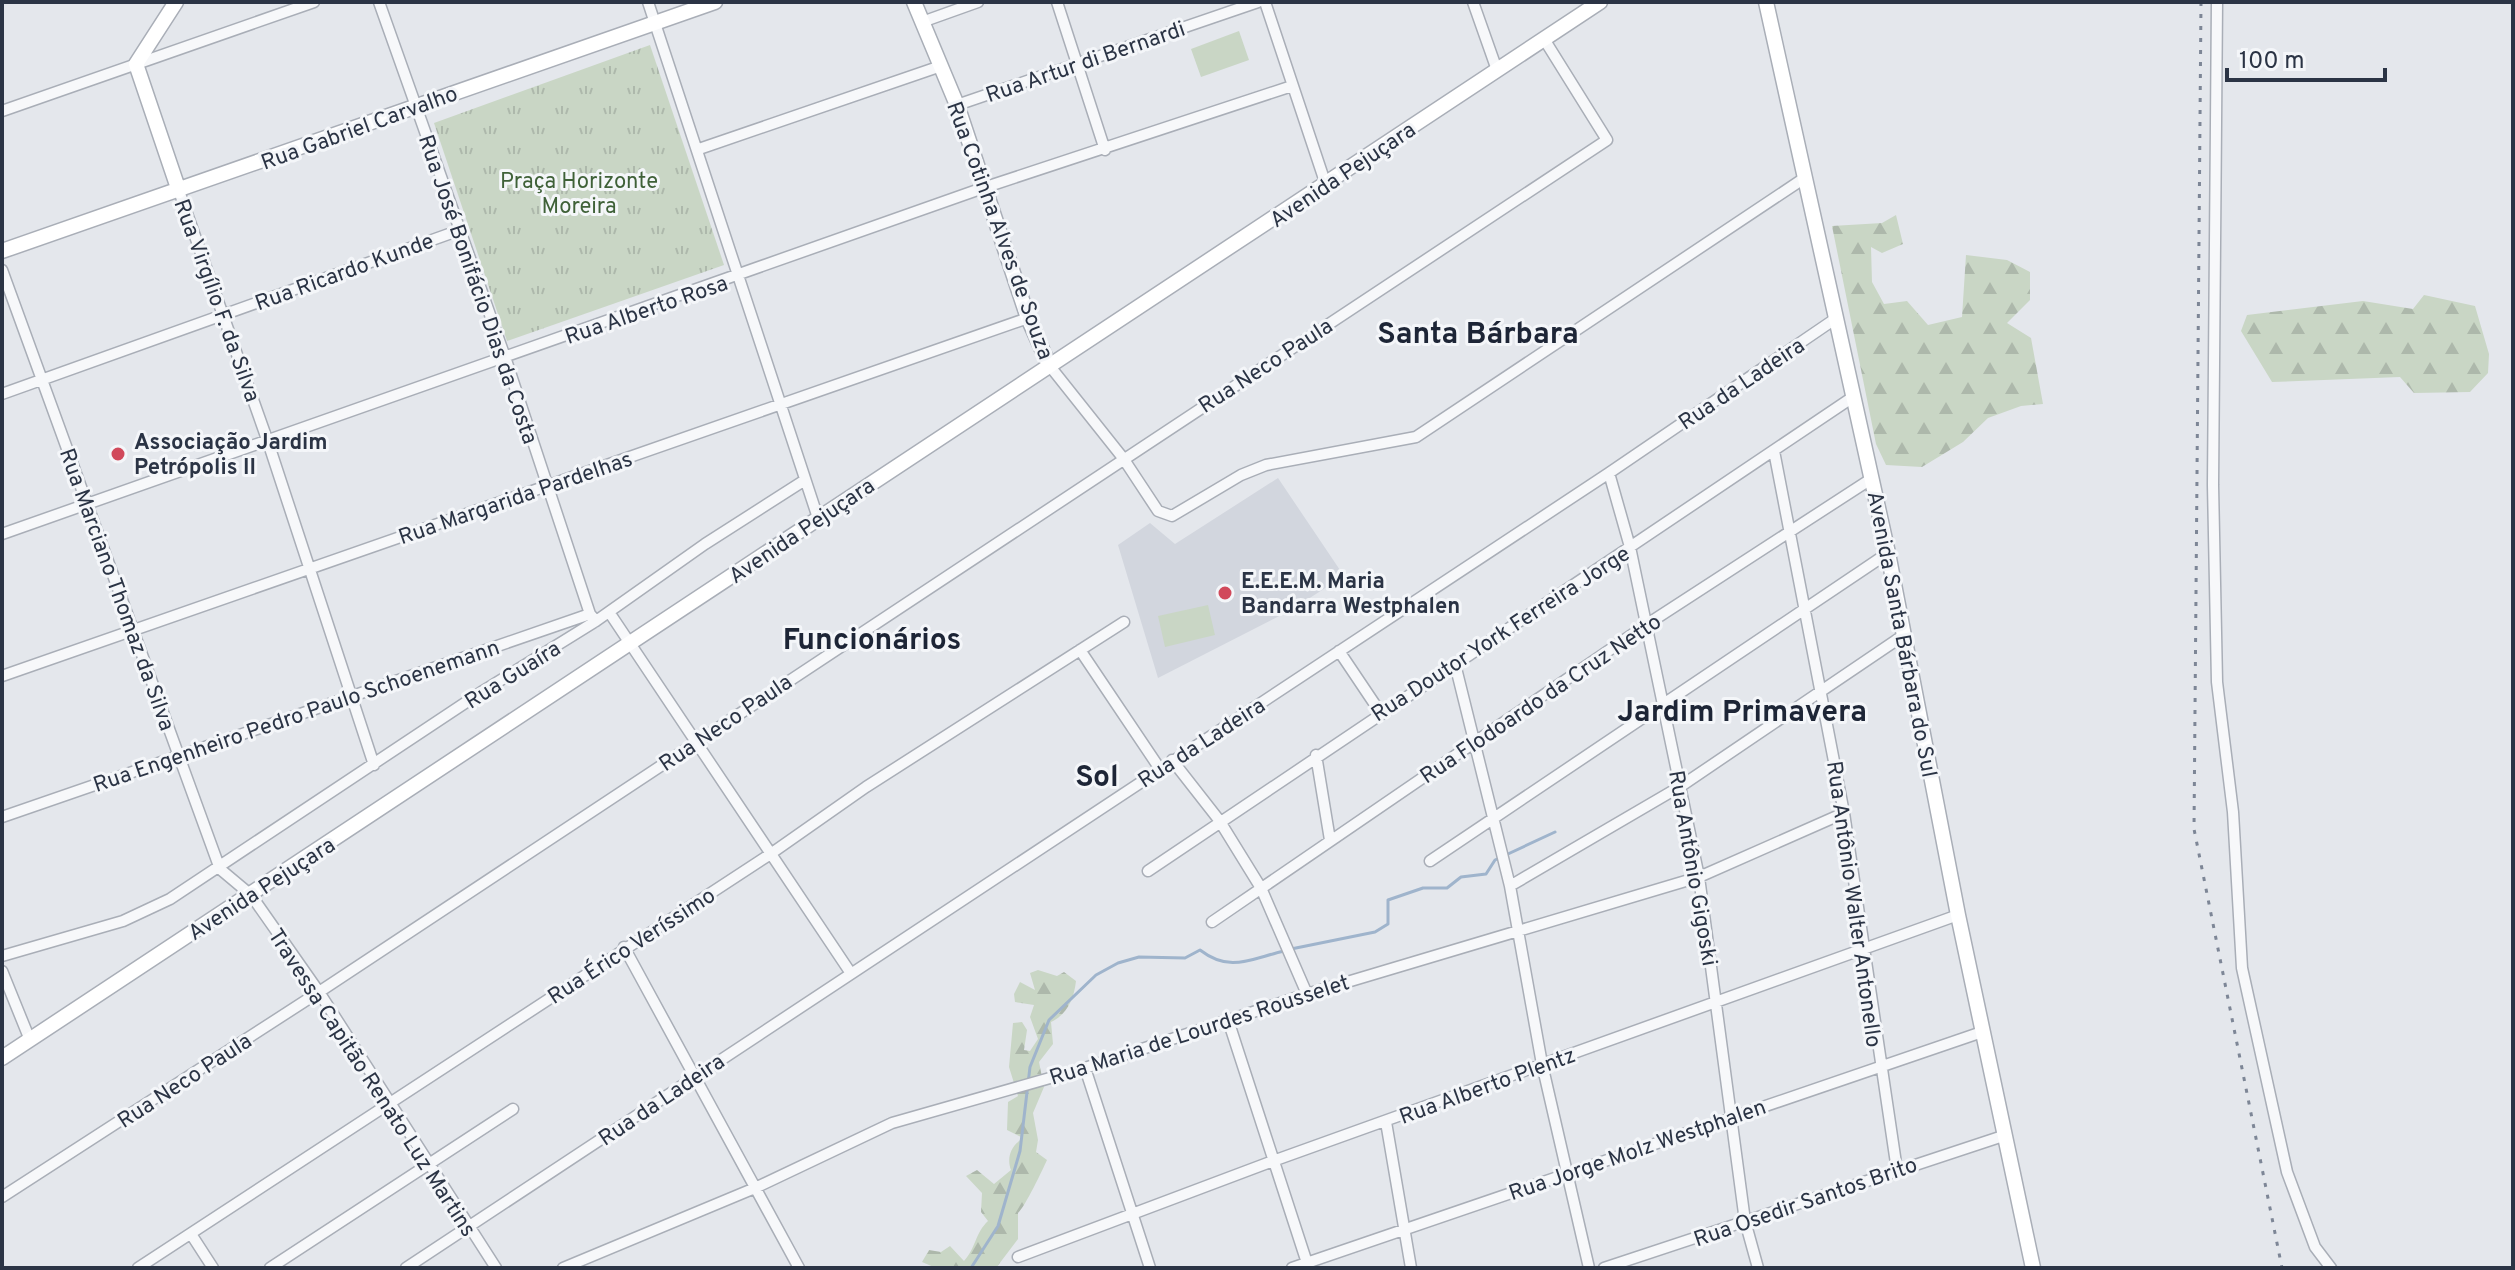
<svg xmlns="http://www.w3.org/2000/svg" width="2515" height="1270" font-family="Overpass,sans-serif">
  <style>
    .built { fill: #d2d6de }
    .green { fill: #c9d6c5 }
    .forest { fill: url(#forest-firs) }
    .park { fill: url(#park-tufts) }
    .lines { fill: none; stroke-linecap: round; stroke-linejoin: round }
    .stream { stroke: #9fb4cc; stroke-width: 3 }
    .street-casing { stroke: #a9aeb7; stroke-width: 13 }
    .secondary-casing { stroke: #a9aeb7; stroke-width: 17 }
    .street { stroke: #f7f8fa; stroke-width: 10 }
    .secondary { stroke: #fff; stroke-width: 14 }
    .rail { stroke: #7d8696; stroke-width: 3; stroke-dasharray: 4 8; stroke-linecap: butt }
    .poi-dot { fill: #d1495b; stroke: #f4f6f9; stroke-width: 3 }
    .labels { text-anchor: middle; stroke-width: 6; stroke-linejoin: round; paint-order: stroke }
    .street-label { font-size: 22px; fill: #2b3445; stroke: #f4f6f9 }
    .park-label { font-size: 22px; fill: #3f6138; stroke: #f4f6f9 }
    .poi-label { font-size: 22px; font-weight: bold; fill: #2b3445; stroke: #f4f6f9; text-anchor: start }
    .district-label { font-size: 30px; font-weight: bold; fill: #1d2536; stroke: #f4f6f9 }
  </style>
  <defs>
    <pattern id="forest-firs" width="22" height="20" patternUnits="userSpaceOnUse" patternTransform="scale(2)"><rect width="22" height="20" fill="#c9d6c5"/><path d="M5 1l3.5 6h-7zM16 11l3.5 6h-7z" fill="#adb8ab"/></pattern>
    <pattern id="park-tufts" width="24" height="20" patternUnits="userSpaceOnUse" patternTransform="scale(2)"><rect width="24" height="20" fill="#c9d6c5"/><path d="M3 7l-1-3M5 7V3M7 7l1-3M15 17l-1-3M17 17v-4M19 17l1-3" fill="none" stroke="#adb8ab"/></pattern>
  </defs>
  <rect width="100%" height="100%" fill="#e4e7ec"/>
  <path class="built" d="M1278 478 1344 576 1291 610 1158 678 1118 545 1150 523 1175 544Z"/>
  <path class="green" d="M1239 31 1249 60 1201 77 1191 49Z
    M1208 605 1215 635 1165 647 1158 616Z"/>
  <path class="forest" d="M1896 215 1903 244 1882 253 1871 247 1872 282 1884 304 1907 301 1928 325 1962 317 1966 255 2007 260 2030 272V300L2007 323 2031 338 2043 404 2021 406 1988 418 1963 442 1922 467 1886 465 1876 444 1832 226 1882 223Z
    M2424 295 2475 306 2489 354 2488 373 2470 392 2414 393 2400 377 2272 382 2241 331 2247 315 2363 301 2413 309Z
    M1038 970 1057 976 1064 972 1076 981C1074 998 1068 1014 1051 1022L1053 1044 1039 1062 1044 1087 1033 1113 1038 1140 1036 1152 1047 1160C1043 1169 1025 1207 1018 1213V1239L996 1268H936L922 1262 929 1250 941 1252 950 1246 964 1261C976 1248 975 1233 988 1221L981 1212 982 1193 966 1176 977 1170 994 1184 1011 1170C1006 1157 1012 1145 1023 1138L1007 1130 1008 1102 1018 1096 1009 1067 1013 1023 1022 1022 1027 1030 1024 1050 1030 1051 1038 1039 1030 1017 1034 1005 1015 1002 1014 994 1020 982 1035 990 1030 973Z"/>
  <path class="park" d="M650 45 724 265 507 341 434 123Z"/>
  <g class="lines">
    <path class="stream" d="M1291 949 1375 932 1388 924V900L1423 888H1447L1461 877 1486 874 1495 860 1555 832
      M971 1268 998 1226 1020 1151 1030 1067 1049 1020 1096 975 1118 963 1139 957 1185 958 1200 950C1230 973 1250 959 1284 951"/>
    <defs>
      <path id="street" d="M379 2 505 357 590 614 596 621
        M648 2 818 518
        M1057 2 1105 150
        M1265 2 1326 185
        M1473 2 1497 70
        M2217 2 2213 485 2217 682 2233 812 2242 968 2287 1172 2315 1247 2331 1268
        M922 22 978 2
        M957 105 1258 2
        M2 111 314 2
        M699 149 941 66
        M179 191 268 442 374 765
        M2 270 220 869 251 895 319 992 496 1268
        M1049 365 1123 458 1158 511 1172 516 1241 475 1266 465 1416 437 1803 179
        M2 394 460 230
        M1774 451 1844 813 1897 1170
        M1609 473 1630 547 1699 877 1745 1221 1758 1268
        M2 534 983 188 1292 86
        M609 612 850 972
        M1080 650 1160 769
        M1339 651 1380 712
        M1455 664 1510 886 1542 1064 1589 1268
        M2 676 1028 318
        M1316 755 1330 840
        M1172 760 1219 820 1261 888 1307 994
        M2 817 590 614
        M1430 861 1888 553
        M1148 871 1853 397
        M1510 886 1681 786 1904 635
        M1212 922 1646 625 1871 479
        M624 947 799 1268
        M2 956 123 921 170 899 483 691 596 621 705 544 805 480
        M2 971 30 1040
        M1228 1020 1308 1266
        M1085 1068 1150 1268
        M1386 1122 1411 1268
        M2 1197 319 992 1607 140 1544 39
        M191 1234 213 1268
        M1018 1257 1273 1161 1958 915
        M138 1268 769 855 866 787 1124 622
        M270 1268 513 1109
        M406 1268 1609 473 1835 319
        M563 1268 755 1188 892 1123 1085 1068 1307 994 1699 877 1844 813
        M1292 1268 1982 1032
        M1604 1268 2006 1135"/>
      <path id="secondary" d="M176 2 136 64 179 191
        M914 2 957 105 1028 318 1049 365
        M1766 2 1888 553 1958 915 2033 1268
        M2 251 715 2
        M2 1058 1600 2"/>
    </defs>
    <use href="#street" class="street-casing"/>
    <use href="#secondary" class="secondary-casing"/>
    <use href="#street" class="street"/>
    <use href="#secondary" class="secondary"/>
    <path class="rail" d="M2201 2 2194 829 2282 1268"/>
  </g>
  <g class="poi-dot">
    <circle cx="118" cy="454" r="8"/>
    <circle cx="1225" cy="593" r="8"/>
  </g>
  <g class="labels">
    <g class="street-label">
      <text transform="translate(1085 61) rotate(-19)" y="8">Rua Artur di Bernardi</text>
      <text transform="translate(359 127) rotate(-20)" y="8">Rua Gabriel Carvalho</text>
      <text transform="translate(1342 174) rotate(-34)" y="8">Avenida Pejuçara</text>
      <text transform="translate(1001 230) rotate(70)" y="8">Rua Cotinha Alves de Souza</text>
      <text transform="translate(344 271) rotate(-20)" y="8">Rua Ricardo Kunde</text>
      <text transform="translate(479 289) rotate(71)" y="8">Rua José Bonifácio Dias da Costa</text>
      <text transform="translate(218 300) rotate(70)" y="8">Rua Virgílio F. da Silva</text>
      <text transform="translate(646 309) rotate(-19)" y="8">Rua Alberto Rosa</text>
      <text transform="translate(1265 365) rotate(-33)" y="8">Rua Neco Paula</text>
      <text transform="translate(1741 383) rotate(-34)" y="8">Rua da Ladeira</text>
      <text transform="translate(515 497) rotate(-19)" y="8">Rua Margarida Pardelhas</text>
      <text transform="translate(801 530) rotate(-34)" y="8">Avenida Pejuçara</text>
      <text transform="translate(118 589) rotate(70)" y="8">Rua Marciano Thomaz da Silva</text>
      <text transform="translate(1500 633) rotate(-33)" y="8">Rua Doutor York Ferreira Jorge</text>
      <text transform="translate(1903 634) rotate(79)" y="8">Avenida Santa Bárbara do Sul</text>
      <text transform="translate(512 674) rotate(-32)" y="8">Rua Guaíra</text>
      <text transform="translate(1540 698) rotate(-34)" y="8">Rua Flodoardo da Cruz Netto</text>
      <text transform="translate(296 715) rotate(-19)" y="8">Rua Engenheiro Pedro Paulo Schoenemann</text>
      <text transform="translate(725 722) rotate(-34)" y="8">Rua Neco Paula</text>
      <text transform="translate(1201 742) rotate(-33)" y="8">Rua da Ladeira</text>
      <text transform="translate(1694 868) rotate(80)" y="8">Rua Antônio Gigoski</text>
      <text transform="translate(261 888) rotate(-33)" y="8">Avenida Pejuçara</text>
      <text transform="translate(1855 904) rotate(82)" y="8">Rua Antônio Walter Antonello</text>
      <text transform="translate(631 945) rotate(-33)" y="8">Rua Érico Veríssimo</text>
      <text transform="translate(1199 1029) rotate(-18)" y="8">Rua Maria de Lourdes Rousselet</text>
      <text transform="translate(184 1080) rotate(-33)" y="8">Rua Neco Paula</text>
      <text transform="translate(373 1082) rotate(57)" y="8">Travessa Capitão Renato Luz Martins</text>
      <text transform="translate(1487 1085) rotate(-20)" y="8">Rua Alberto Plentz</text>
      <text transform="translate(661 1099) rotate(-34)" y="8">Rua da Ladeira</text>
      <text transform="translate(1637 1149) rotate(-19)" y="8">Rua Jorge Molz Westphalen</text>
      <text transform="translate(1805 1201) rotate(-19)" y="8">Rua Osedir Santos Brito</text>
    </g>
    <g class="park-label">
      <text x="579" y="188">Praça Horizonte<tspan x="579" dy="25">Moreira</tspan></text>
    </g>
    <g class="poi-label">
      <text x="134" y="449">Associação Jardim<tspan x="134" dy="25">Petrópolis II</tspan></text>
      <text x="1241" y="588">E.E.E.M. Maria<tspan x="1241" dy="25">Bandarra Westphalen</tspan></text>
    </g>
    <g class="district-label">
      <text x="1478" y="343">Santa Bárbara</text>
      <text x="872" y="649">Funcionários</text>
      <text x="1742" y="721">Jardim Primavera</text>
      <text x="1097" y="786">Sol</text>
    </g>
  </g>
  <rect width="2515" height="1270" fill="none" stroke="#2b3445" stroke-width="8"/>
  <path d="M2227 68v12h158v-12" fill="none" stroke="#2b3445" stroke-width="4"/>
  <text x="2239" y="68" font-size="24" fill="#2b3445" stroke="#f4f6f9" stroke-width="6" paint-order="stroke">100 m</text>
</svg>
